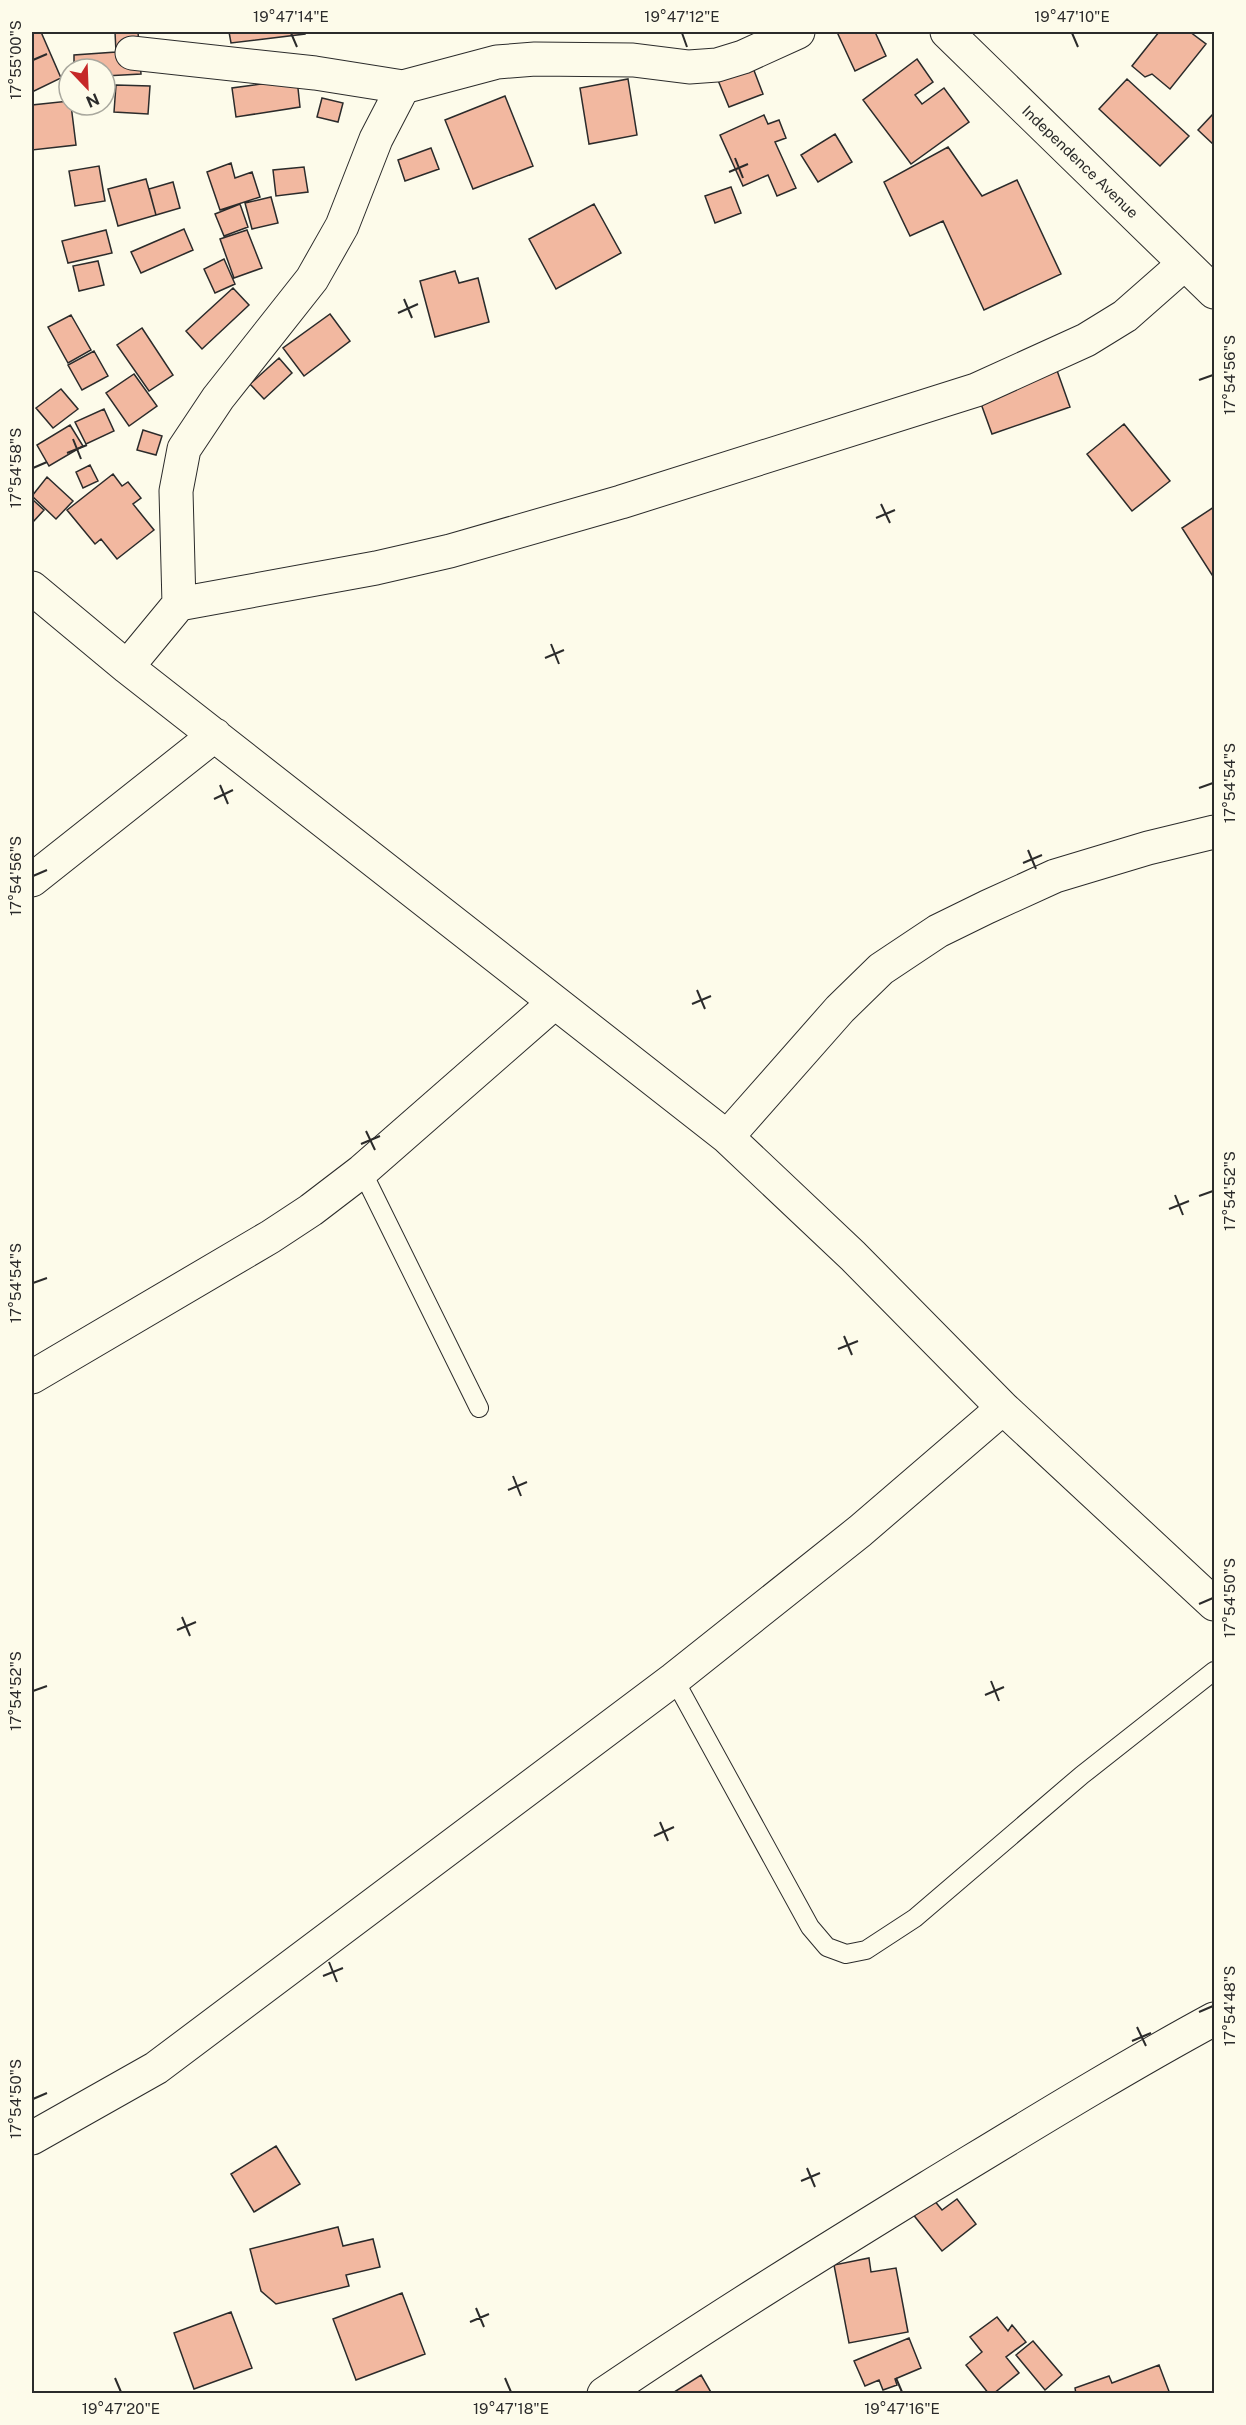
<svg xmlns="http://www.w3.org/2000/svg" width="1246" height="2425" font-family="'Public Sans',sans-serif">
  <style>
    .building { fill: #f2b8a0; stroke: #2b2b2b; stroke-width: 1.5 }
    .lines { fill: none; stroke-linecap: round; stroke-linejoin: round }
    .service-casing { stroke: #2b2b2b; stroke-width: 20 }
    .minor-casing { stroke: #2b2b2b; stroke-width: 35 }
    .tertiary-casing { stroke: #2b2b2b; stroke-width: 35 }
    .service { stroke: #fdfbea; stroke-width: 18 }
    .minor { stroke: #fdfbea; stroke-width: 33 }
    .tertiary { stroke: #fdfbea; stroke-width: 33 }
    .ticks { fill: none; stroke: #2b2b2b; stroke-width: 2 }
    .labels { text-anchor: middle; stroke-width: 4.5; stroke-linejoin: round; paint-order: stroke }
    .street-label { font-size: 15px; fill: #2b2b2b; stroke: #fdfbea }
    .neatline { fill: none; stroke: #2b2b2b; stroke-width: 2 }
    .ticks-label { font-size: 15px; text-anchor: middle; fill: #2b2b2b }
  </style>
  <rect width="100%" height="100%" fill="#fdfbea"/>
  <path class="building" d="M32 32H41L61 78 32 92Z
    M115 32H138L141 74 105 76V69H74V55L116 52Z
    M229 32H305V34L231 43Z
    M837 32H875L886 56 855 71Z
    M1159 32H1190L1206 44 1170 89 1152 74 1145 77 1132 66Z
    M917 59 933 82 915 95 922 104 944 88 969 122 911 164 863 100Z
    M750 60 763 94 729 107 715 73Z
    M297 79 300 107 236 117 232 88Z
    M628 79 637 135 589 144 580 88Z
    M1127 79 1189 136 1160 166 1099 109Z
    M116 85 150 86 148 114 114 112Z
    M505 96 533 166 473 189 445 120Z
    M322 98 343 103 338 122 317 117Z
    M69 101V105H71L76 145 32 150V105Z
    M1214 113V145L1198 130Z
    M764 115 768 124 779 120 786 138 775 142 796 188 777 196 768 175 743 186 720 135Z
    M835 134 852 162 818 182 801 155Z
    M948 147 982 196 1017 180 1061 274 984 310 943 221 910 236 884 182Z
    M431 148 439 169 405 181 398 160Z
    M231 163 235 178 252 172 260 197 220 210 207 172Z
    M99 166 105 201 75 206 69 171Z
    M304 167 308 192 276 196 273 170Z
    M146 179 156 215 118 226 108 189Z
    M173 182 180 208 156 215 149 189Z
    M731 187 741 213 715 223 705 196Z
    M271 197 278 223 252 229 245 203Z
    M240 204 248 227 224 236 215 214Z
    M594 204 621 253 556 289 529 239Z
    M184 229 193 250 141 273 131 252Z
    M106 230 112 253 68 263 62 241Z
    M247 230 262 268 234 278 220 239Z
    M224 259 235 284 215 293 204 269Z
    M98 261 104 285 79 291 73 266Z
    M455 271 459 283 478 278 489 322 435 337 420 281Z
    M233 288 249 305 202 349 186 331Z
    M330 314 350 341 304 376 283 348Z
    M71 315 91 350 68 363 48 327Z
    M142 328 173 375 149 391 117 345Z
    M94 351 108 376 82 390 68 365Z
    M279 358 292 373 264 399 250 384Z
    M1054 362 1070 407 992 434 976 390Z
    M134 374 157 406 129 426 106 393Z
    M61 389 78 409 53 428 36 408Z
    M104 409 114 431 86 444 75 422Z
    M1124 424 1170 481 1132 511 1087 454Z
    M70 425 83 446 49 466 37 445Z
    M143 430 162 436 156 455 137 450Z
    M90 465 98 481 83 488 76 472Z
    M113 474 122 486 128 482 141 498 133 504 154 530 117 559 101 539 95 544 67 510Z
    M47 477 73 501 56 519 32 496Z
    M32 499 44 510 32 523Z
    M1214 507V578L1182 528Z
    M276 2146 300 2184 254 2212 231 2174Z
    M916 2178 942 2210 957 2199 976 2224 942 2251 897 2194Z
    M338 2227 343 2246 373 2239 380 2267 346 2275 349 2286 276 2304 261 2291 250 2249Z
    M869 2258 871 2272 896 2268 908 2332 849 2343 834 2265Z
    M402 2293 425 2354 356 2380 333 2319Z
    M231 2312 252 2368 194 2389 174 2333Z
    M997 2317 1008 2331 1012 2325 1026 2342 1006 2357 1019 2373 993 2394H989L966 2365 982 2352 970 2337Z
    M909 2338 921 2368 895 2379 897 2385 883 2390 879 2380 865 2386 854 2361Z
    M1033 2341 1062 2375 1045 2390 1016 2355Z
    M1159 2365 1170 2394H1076L1075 2388 1109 2376 1112 2383Z
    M701 2375 712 2394H671Z"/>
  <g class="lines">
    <defs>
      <path id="service" d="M362 1171 479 1408
        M674 1679 810 1927 827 1947 846 1954 866 1950 915 1918 1082 1775 1214 1671"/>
      <path id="minor" d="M132 53 315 73 403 87 497 62 535 59 633 60 689 67 717 65 743 57 798 32
        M32 588 127 667 727 1137 853 1256 1003 1408 1214 1604
        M179 604 176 491 184 449 218 398 312 279 342 226 376 139 403 87
        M127 667 179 604 376 568 450 551 621 502 976 390 1086 340 1125 316 1184 264
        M32 880 215 735
        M727 1137 840 1009 881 969 938 931 987 907 1055 876 1148 848 1214 832
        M32 1377 270 1237 311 1210 362 1171 554 1003
        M32 2138 156 2068 674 1679 860 1531 1003 1408
        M604 2394C710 2322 820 2254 929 2187 1023 2130 1118 2071 1214 2019"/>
      <path id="tertiary" d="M947 32 1214 292"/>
    </defs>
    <use href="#service" class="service-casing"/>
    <use href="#minor" class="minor-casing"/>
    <use href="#tertiary" class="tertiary-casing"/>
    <use href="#service" class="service"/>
    <use href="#minor" class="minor"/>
    <use href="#tertiary" class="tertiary"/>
  </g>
  <path class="ticks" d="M291 33 297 47M682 33 687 47M1072 33 1078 47M33 60 47 54M735 158 743 178M729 172 748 164M404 299 412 318M398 313 418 304M1199 380 1213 375M73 439 81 459M67 453 87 445M33 468 47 462M881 504 890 523M876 518 895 510M551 644 559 664M545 658 564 650M220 785 228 804M1199 788 1213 783M214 799 233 790M1028 850 1036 869M1023 863 1042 855M33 876 47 870M697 990 705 1009M692 1004 711 996M366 1131 375 1150M361 1144 380 1136M1175 1195 1183 1215M1199 1196 1213 1191M1169 1209 1189 1201M33 1283 47 1278M844 1336 852 1355M838 1349 858 1341M513 1476 521 1496M508 1490 527 1482M1199 1604 1213 1598M182 1617 190 1636M177 1630 196 1622M991 1681 999 1701M33 1691 47 1686M985 1695 1004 1687M660 1822 668 1841M654 1836 674 1827M329 1962 337 1982M323 1976 343 1968M1199 2012 1213 2006M1137 2027 1146 2046M1132 2041 1151 2033M33 2099 47 2093M807 2168 815 2187M801 2181 820 2173M476 2308 484 2327M470 2322 489 2314M115 2378 121 2392M505 2378 511 2392M896 2378 902 2392"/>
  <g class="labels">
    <g class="street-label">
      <text transform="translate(1080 162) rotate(44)" y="5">Independence Avenue</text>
    </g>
  </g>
  <rect width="1246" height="2425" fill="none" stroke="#fdfbea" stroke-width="66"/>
  <g transform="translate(87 87) rotate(157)"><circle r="28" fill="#fdfbea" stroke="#a9a89e" stroke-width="1.5"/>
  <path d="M0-4.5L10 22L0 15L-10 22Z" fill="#c62828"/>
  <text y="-9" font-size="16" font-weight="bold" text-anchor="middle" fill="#2b2b2b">N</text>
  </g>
  <rect x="33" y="33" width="1180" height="2359" class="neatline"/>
  <g class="ticks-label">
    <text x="291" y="22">19°47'14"E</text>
    <text x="682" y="22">19°47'12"E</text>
    <text x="1072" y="22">19°47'10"E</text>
    <text transform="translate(16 60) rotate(-90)" y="5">17°55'00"S</text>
    <text transform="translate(1230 375) rotate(-90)" y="5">17°54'56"S</text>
    <text transform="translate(16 468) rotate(-90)" y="5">17°54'58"S</text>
    <text transform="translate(1230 783) rotate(-90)" y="5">17°54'54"S</text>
    <text transform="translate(16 876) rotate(-90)" y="5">17°54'56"S</text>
    <text transform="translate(1230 1191) rotate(-90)" y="5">17°54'52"S</text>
    <text transform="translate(16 1283) rotate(-90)" y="5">17°54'54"S</text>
    <text transform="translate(1230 1598) rotate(-90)" y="5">17°54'50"S</text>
    <text transform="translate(16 1691) rotate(-90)" y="5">17°54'52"S</text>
    <text transform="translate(1230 2006) rotate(-90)" y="5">17°54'48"S</text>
    <text transform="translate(16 2099) rotate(-90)" y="5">17°54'50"S</text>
    <text x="121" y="2414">19°47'20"E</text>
    <text x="511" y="2414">19°47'18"E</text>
    <text x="902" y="2414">19°47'16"E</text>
  </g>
</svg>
